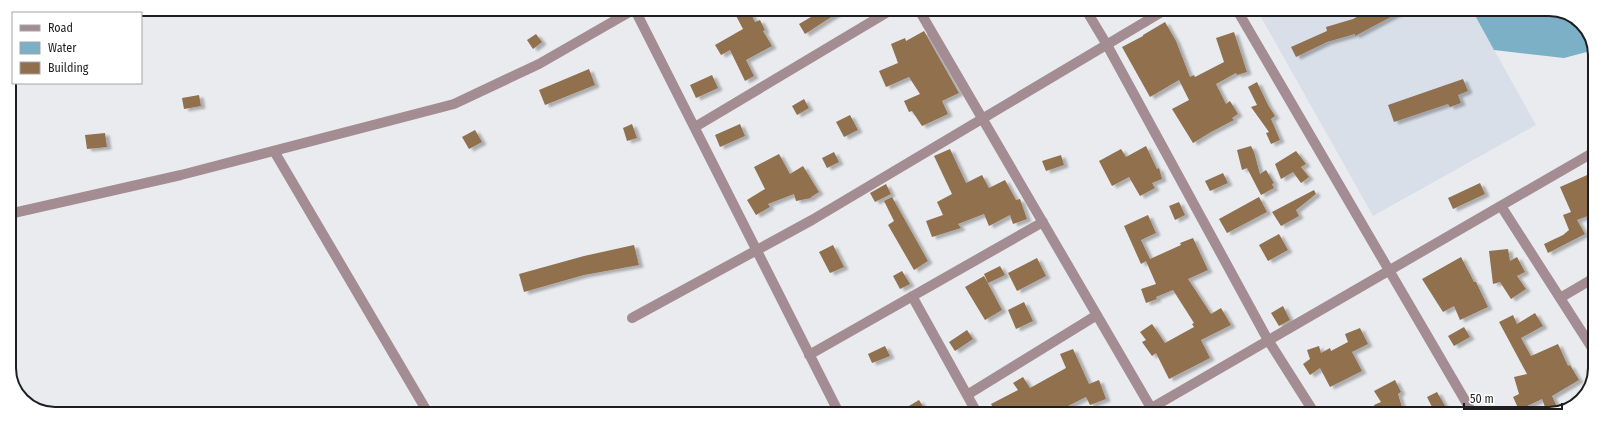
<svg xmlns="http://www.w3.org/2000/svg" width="1604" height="423" font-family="'Fira Sans Condensed',sans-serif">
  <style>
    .built { fill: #d9dfe9 }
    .water { fill: #7cb0c6 }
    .building { fill: #916f4e; filter: url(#shadow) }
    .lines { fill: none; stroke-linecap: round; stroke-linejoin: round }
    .minor { stroke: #a38c92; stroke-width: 10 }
    .tertiary { stroke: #a38c92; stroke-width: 10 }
    .rim { fill: none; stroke: #1e1e20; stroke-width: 2 }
  </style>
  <defs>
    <filter id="shadow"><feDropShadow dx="4.5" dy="2.5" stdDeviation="1" flood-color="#0004"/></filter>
  </defs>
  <rect width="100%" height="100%" fill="#e9ebee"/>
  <path class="built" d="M1257 10H1472L1536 125 1373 216Z"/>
  <path class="water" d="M1472 10 1561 11 1584 25 1594 50 1564 58 1494 50Z"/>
  <path class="building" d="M733 10H749L755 22 760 20 765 30 763 31 772 46 746 60 754 76 745 81 730 50 721 55 715 45 743 29Z
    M823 10H842L805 34 799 24Z
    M1370 10H1404L1355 36V34L1327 42 1296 57 1291 47 1327 31 1326 27 1353 19Z
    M1165 22 1176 41 1190 77 1194 75 1195 77 1224 62 1216 38 1234 32 1247 72 1237 75 1236 73 1216 84 1226 104 1230 101 1238 114 1232 118 1234 120 1211 132 1193 143 1172 109 1189 100 1179 80 1150 97 1122 47 1143 36V35Z
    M924 31 959 93 942 101 948 114 922 126 912 111 909 112 904 101 920 94 909 77 886 87 879 71 898 63 891 44 905 38 906 41Z
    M536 34 542 42 533 49 527 40Z
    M589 69 595 85 545 105 539 90Z
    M712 75 718 88 696 98 690 85Z
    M1463 79 1468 91 1458 95 1461 103 1450 107 1448 104 1394 122 1388 105Z
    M1257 82 1268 105 1275 116 1271 119 1280 140 1271 144 1266 133 1269 132 1251 107 1257 105 1248 87Z
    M199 95 201 106 184 109 182 98Z
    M804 99 809 108 797 115 792 106Z
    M850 115 858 130 844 137 836 122Z
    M632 124 637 138 627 141 623 128Z
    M740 124 745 136 720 147 715 135Z
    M475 130 482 142 469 149 462 137Z
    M105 133 107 147 87 149 85 135Z
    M1146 146 1157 169 1159 168 1162 179 1152 183 1155 188 1140 196 1129 177 1112 186 1099 161 1121 149 1126 157Z
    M1251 146 1254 152 1260 174 1266 170 1274 183 1272 184 1274 188 1261 195 1247 168 1242 170 1237 150Z
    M950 149 966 183 982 175 989 188 1005 180 1016 200 1020 199 1027 219 1013 224 1010 215 989 226 984 214 958 224 961 228 932 237 926 221 943 215 937 202 952 194 934 156Z
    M1296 151 1306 164 1301 167 1309 177 1301 183 1293 172 1281 179 1275 164Z
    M834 152 839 162 827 168 822 158Z
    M779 154 790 174 803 166 819 192 811 197V198L796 201 794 194 768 204 770 207 756 215 747 200 765 189 754 167Z
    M1061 155 1064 165 1046 171 1042 161Z
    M1594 172V195L1587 198 1593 214 1577 220 1585 234 1548 253 1544 244 1563 235 1569 230 1563 215 1571 212 1560 187Z
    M1223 173 1228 183 1210 191 1205 181Z
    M1480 183 1485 194 1453 209 1448 198Z
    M886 184 891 194 875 202 870 193Z
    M1314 190 1316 194 1296 210 1299 216 1281 226 1272 212Z
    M892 197 928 261 914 270 888 225 894 221 884 201Z
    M1259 197 1267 212 1227 233 1219 219Z
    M1179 202 1185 215 1175 220 1169 206Z
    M1148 215 1156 233 1141 240 1150 259 1181 245 1180 243 1193 238 1208 270 1188 279 1211 314 1221 308 1231 325 1201 340 1210 358 1169 379 1156 353 1152 356 1142 342 1146 340 1140 332 1152 324 1165 343 1194 327 1192 324 1194 323 1173 290 1156 297 1157 299 1146 303 1141 289 1156 284 1146 261 1141 264 1124 226Z
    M1279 234 1288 250 1268 261 1259 245Z
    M634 245 639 265 584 275 524 292 519 274 584 256Z
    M833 245 844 267 830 273 819 252Z
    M1508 249 1510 261 1517 257 1525 272 1517 276 1526 289 1511 299 1500 282 1493 284 1489 251Z
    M1461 257 1474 282H1476L1488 307 1460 320 1454 306 1443 312 1422 279Z
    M1037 258 1046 276 1017 291 1008 273Z
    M1000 266 1005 275 988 283 984 274Z
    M902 271 910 284 900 289 893 276Z
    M984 276 1002 310 985 320 965 287Z
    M1024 302 1033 321 1016 329 1008 310Z
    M1283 306 1290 320 1279 326 1271 313Z
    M1535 313 1543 326 1521 338 1531 356 1558 344 1568 366 1570 365 1579 380 1552 396 1557 407 1547 412 1542 399 1519 410 1513 397 1519 394 1514 377 1527 374 1499 322 1513 315 1517 324Z
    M1464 327 1470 337 1454 346 1448 336Z
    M1360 328 1368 344 1352 352 1362 371 1330 387 1320 368 1310 375 1303 364 1310 359 1307 350 1319 346 1321 353 1330 348 1331 351 1348 342 1345 334Z
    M967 330 973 339 955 351 949 342Z
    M885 346 890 356 872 363 868 354Z
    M1073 349 1089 384 1099 380 1106 399 1090 405 1086 397 1052 414 996 413 991 404 1018 390 1013 383 1023 377 1030 388 1066 368 1060 354Z
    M1395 380 1401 392 1398 394 1404 414H1377L1374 405 1381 402 1374 391Z
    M1437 392 1445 406 1434 411 1427 397Z
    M919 400 927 413H897Z"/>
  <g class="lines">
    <path class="minor" d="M635 10 839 413
      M919 10 1154 413
      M1086 10 1107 45 1268 340 1315 414
      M1237 10 1473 414
      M695 127 891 10
      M274 151 428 413
      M1501 206 1594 351
      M912 296 977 413
      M1560 298 1594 278
      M632 318 812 220 1165 10
      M809 355 1043 222
      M967 395 1097 315
      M1141 414 1594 152"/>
    <path class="tertiary" d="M9 214 181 175 454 104 539 64 633 10"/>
  </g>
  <path d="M0 0H1604V423H0ZM55 16H1549A39 39 0 0 1 1588 55V368A39 39 0 0 1 1549 407H55A39 39 0 0 1 16 368V55A39 39 0 0 1 55 16Z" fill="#fff" fill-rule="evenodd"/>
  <path class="rim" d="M55 16H1549A39 39 0 0 1 1588 55V368A39 39 0 0 1 1549 407H55A39 39 0 0 1 16 368V55A39 39 0 0 1 55 16Z"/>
  <rect x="12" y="12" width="130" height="72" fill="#ffffff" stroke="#a5a5a6"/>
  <rect x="20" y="25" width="20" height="6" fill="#a38c92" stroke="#a5a5a6"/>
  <text x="48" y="32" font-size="12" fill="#1e1e20">Road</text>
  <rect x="20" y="42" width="20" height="12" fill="#7cb0c6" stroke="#a5a5a6"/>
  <text x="48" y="52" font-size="12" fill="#1e1e20">Water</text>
  <rect x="20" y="62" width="20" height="12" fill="#916f4e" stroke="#a5a5a6"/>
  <text x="48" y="72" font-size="12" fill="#1e1e20">Building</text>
  <path d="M1464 403v6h98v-6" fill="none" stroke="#1e1e20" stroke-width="2"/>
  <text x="1470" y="403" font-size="12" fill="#1e1e20" stroke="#ffffff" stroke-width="3" paint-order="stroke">50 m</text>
</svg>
